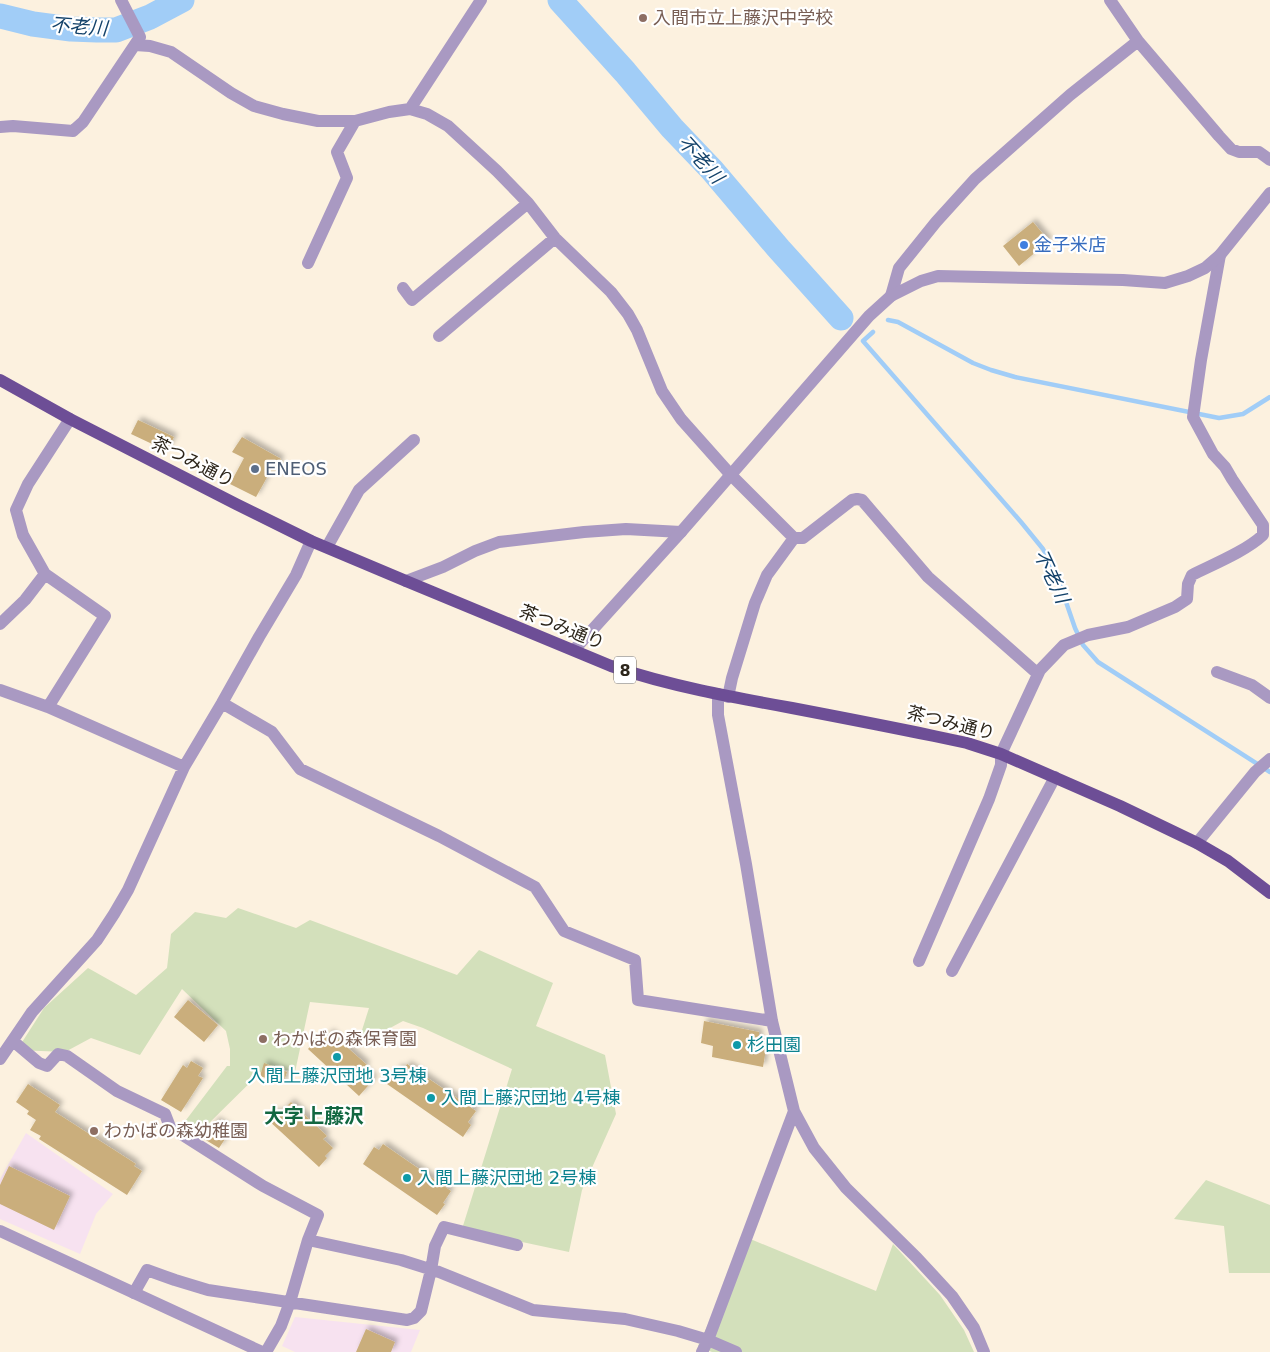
<svg xmlns="http://www.w3.org/2000/svg" width="1270" height="1352" font-family="'DejaVu Sans','Noto Sans JP',sans-serif">
  <style>
    .commercial { fill: #f7e2f0 }
    .green { fill: #d3e0bb }
    .lines { fill: none; stroke-linecap: round; stroke-linejoin: round }
    .stream { stroke: #a1cdf7; stroke-width: 4.5 }
    .river { stroke: #a1cdf7; stroke-width: 25 }
    .building { fill: #caae7b; filter: url(#shadow) }
    .minor { stroke: #a999c2; stroke-width: 12 }
    .tertiary { stroke: #a999c2; stroke-width: 12 }
    .primary { stroke: #6d4e96; stroke-width: 12 }
    .education-dot { fill: #8d6e63; stroke: #fff; stroke-width: 2 }
    .shop-dot { fill: #3f7fe0; stroke: #fff; stroke-width: 2 }
    .service-dot { fill: #5c6f8a; stroke: #fff; stroke-width: 2 }
    .culture-dot { fill: #0f9aa8; stroke: #fff; stroke-width: 2 }
    .labels { text-anchor: middle; stroke-width: 4.5; stroke-linejoin: round; paint-order: stroke }
    .shield { fill: #fff; stroke: #6b665f; stroke-width: 1 }
    .shield-label { font-size: 16px; font-weight: bold; fill: #2c251a }
    .education-label { font-size: 18px; fill: #785e54; stroke: #fff; text-anchor: start }
    .shop-label { font-size: 18px; fill: #366cbe; stroke: #fff; text-anchor: start }
    .street-label { font-size: 18px; fill: #2c251a; stroke: #fff }
    .service-label { font-size: 18px; fill: #4e5e75; stroke: #fff; text-anchor: start }
    .culture-label { font-size: 18px; fill: #0d838f; stroke: #fff; text-anchor: start }
    .water-label { font-size: 19px; font-style: italic; fill: #13426a; stroke: #fff }
    .quarter-label { font-size: 20px; font-weight: bold; fill: #126741; stroke: #fff }
  </style>
  <defs>
    <filter id="shadow"><feDropShadow dx="3.5" dy="-3.5" stdDeviation="2.5" flood-color="#0004"/></filter>
  </defs>
  <rect width="100%" height="100%" fill="#fcf1df"/>
  <path class="commercial" d="M26 1133 113 1194 96 1214 80 1254 0 1219V1179Z
    M295 1317 420 1330 411 1352H295L282 1346Z"/>
  <path class="green" d="M238 908 296 928 310 920 457 975 479 950 553 983 536 1026 605 1055 616 1114 582 1190 569 1252 462 1229 512 1069 423 1028 403 1021 357 1046 369 1008 310 1002 295 1072 267 1066 200 1132 180 1128 227 1066H230V1049L226 1031 182 989 140 1055 91 1038 65 1052 17 1050 44 1008 88 968 136 995 167 968 171 934 195 912 226 918Z
    M1206 1180 1270 1205V1273H1229L1224 1226 1174 1219Z
    M748 1238 876 1291 893 1244 940 1295 964 1330 974 1352H712L698 1346Z"/>
  <g class="lines">
    <path class="stream" d="M888 320 898 322 973 363 991 370 1015 377 1219 418 1243 414 1270 397
      M873 332 863 341 1021 522 1043 549 1056 573 1075 628 1083 645 1098 662 1270 772"/>
    <path class="river" d="M560 0 625 72 672 128 712 170 779 249 841 318
      M0 16 33 24 71 29 97 30H116L150 17 182 0"/>
  </g>
  <path class="building" d="M1033 222 1049 241 1019 266 1003 246Z
    M138 420 174 437 167 451 131 434Z
    M242 437 281 459 274 474 270 472 256 497 230 484 244 458 232 452Z
    M188 1000 218 1025 204 1042 174 1017Z
    M704 1021 759 1032V1041L767 1043 763 1067 712 1057 713 1046 701 1043Z
    M330 1032 367 1065 363 1069 374 1079 359 1096 308 1049 315 1041 319 1045Z
    M191 1061 203 1068 198 1076 203 1078 181 1112 161 1100 183 1065 187 1068Z
    M264 1063 287 1072 283 1084 260 1076Z
    M407 1064 476 1111 468 1122 471 1125 463 1137 387 1084 399 1067 404 1070Z
    M28 1084 60 1105 55 1112 136 1164 134 1166 142 1171 127 1195 39 1139 41 1136 30 1130 36 1120 27 1114 29 1111 16 1102Z
    M291 1102 327 1136 323 1139 333 1148 325 1156 327 1158 319 1167 267 1119 275 1111 279 1114Z
    M216 1120 231 1130 219 1148 204 1139Z
    M383 1144 451 1191 443 1203 445 1204 437 1215 363 1164 374 1147 379 1150Z
    M9 1166 70 1196 54 1230 0 1204V1185Z
    M366 1329 395 1342 391 1352H356Z"/>
  <g class="lines">
    <path class="minor" d="M1110 0 1138 41 1219 136 1231 149 1239 152H1259L1270 160
      M135 45 150 46 171 52 231 93 254 106 283 114 318 121H355L389 112 410 109 427 114 448 126 497 171 528 203 555 238 611 292 628 314 637 330 662 391 681 419 730 474 794 538H803L852 500 857 499 862 500 928 577 1038 674
      M410 109 481 0
      M0 127 13 126 73 131 83 122 140 37 121 0
      M308 263 347 178 337 152 355 121
      M403 288 412 300 528 203
      M891 296 899 268 936 222 975 179 1070 95 1138 41
      M439 336 555 238
      M327 547 359 490 414 440
      M406 581 443 567 475 551 499 542 584 532 626 529 681 532
      M0 624 25 600 45 574
      M1217 672 1252 685 1270 698
      M0 690 48 707 184 767
      M718 694V715L746 864 772 1021 794 1111 814 1148 846 1188 917 1258 952 1296 974 1328 984 1352
      M728 697 732 678 755 603 767 575 794 538
      M222 703 272 732 300 769 439 836 535 887 564 931 635 960 638 1000 772 1021
      M48 707 105 616 45 574 23 535 16 510 28 484 70 419
      M1197 843 1255 772 1270 759
      M919 961 989 799 1001 765V754L1040 670 1064 645 1088 635 1128 627 1175 607 1187 599 1188 584 1192 575C1214 564 1246 551 1263 535V525L1232 479 1225 467 1213 454 1193 417 1201 360 1220 255
      M952 971 1055 777
      M13 1041 39 1063 47 1066 58 1054 67 1056 117 1091 165 1114 170 1127 263 1186 318 1215 308 1240 290 1302 281 1326 266 1352
      M0 1059 32 1012 97 940 114 914 128 890 184 767 222 703 259 637 296 575 311 541
      M308 1240 401 1260 439 1272 533 1310 625 1319 678 1331 708 1340 736 1352
      M134 1293 147 1270 175 1280 208 1290 407 1320 414 1318 421 1311 431 1270 435 1246 444 1227 517 1245
      M702 1352 708 1340 794 1111"/>
    <path class="tertiary" d="M574 650 681 532 869 316 891 296 921 281 938 276 1123 280 1165 283 1188 276 1205 268 1220 255 1270 193
      M0 1231 262 1352"/>
    <path class="primary" d="M0 380 70 419 236 504 311 541 406 581 611 666C670 686 731 697 792 708 839 717 886 726 934 736L967 743 1001 754 1120 806 1197 843 1228 861 1270 893"/>
  </g>
  <g class="education-dot">
    <circle cx="643" cy="18" r="5"/>
    <circle cx="263" cy="1039" r="5"/>
    <circle cx="94" cy="1131" r="5"/>
  </g>
  <circle class="shop-dot" cx="1024" cy="245" r="5"/>
  <circle class="service-dot" cx="255" cy="469" r="5"/>
  <g class="culture-dot">
    <circle cx="737" cy="1045" r="5"/>
    <circle cx="337" cy="1057" r="5"/>
    <circle cx="431" cy="1098" r="5"/>
    <circle cx="407" cy="1178" r="5"/>
  </g>
  <g class="labels">
    <rect class="shield" x="614" y="656.5" width="22" height="27" rx="4"/>
    <g class="shield-label">
      <text x="625" y="676">8</text>
    </g>
    <g class="education-label">
      <text x="653" y="24">入間市立上藤沢中学校</text>
      <text x="273" y="1045">わかばの森保育園</text>
      <text x="104" y="1137">わかばの森幼稚園</text>
    </g>
    <g class="shop-label">
      <text x="1034" y="251">金子米店</text>
    </g>
    <g class="street-label">
      <text transform="translate(193 462) rotate(27)" y="6">茶つみ通り</text>
      <text transform="translate(562 627) rotate(22)" y="6">茶つみ通り</text>
      <text transform="translate(951 723) rotate(14)" y="6">茶つみ通り</text>
    </g>
    <g class="service-label">
      <text x="265" y="475">ENEOS</text>
    </g>
    <g class="culture-label">
      <text x="747" y="1051">杉田園</text>
      <text x="337" y="1082" text-anchor="middle">入間上藤沢団地 3号棟</text>
      <text x="441" y="1104">入間上藤沢団地 4号棟</text>
      <text x="417" y="1184">入間上藤沢団地 2号棟</text>
    </g>
    <g class="water-label">
      <text transform="translate(79 26) rotate(4)" y="7">不老川</text>
      <text transform="translate(701 159) rotate(48)" y="7">不老川</text>
      <text transform="translate(1052 576) rotate(65)" y="7">不老川</text>
    </g>
    <g class="quarter-label">
      <text x="314" y="1123">大字上藤沢</text>
    </g>
  </g>
</svg>
